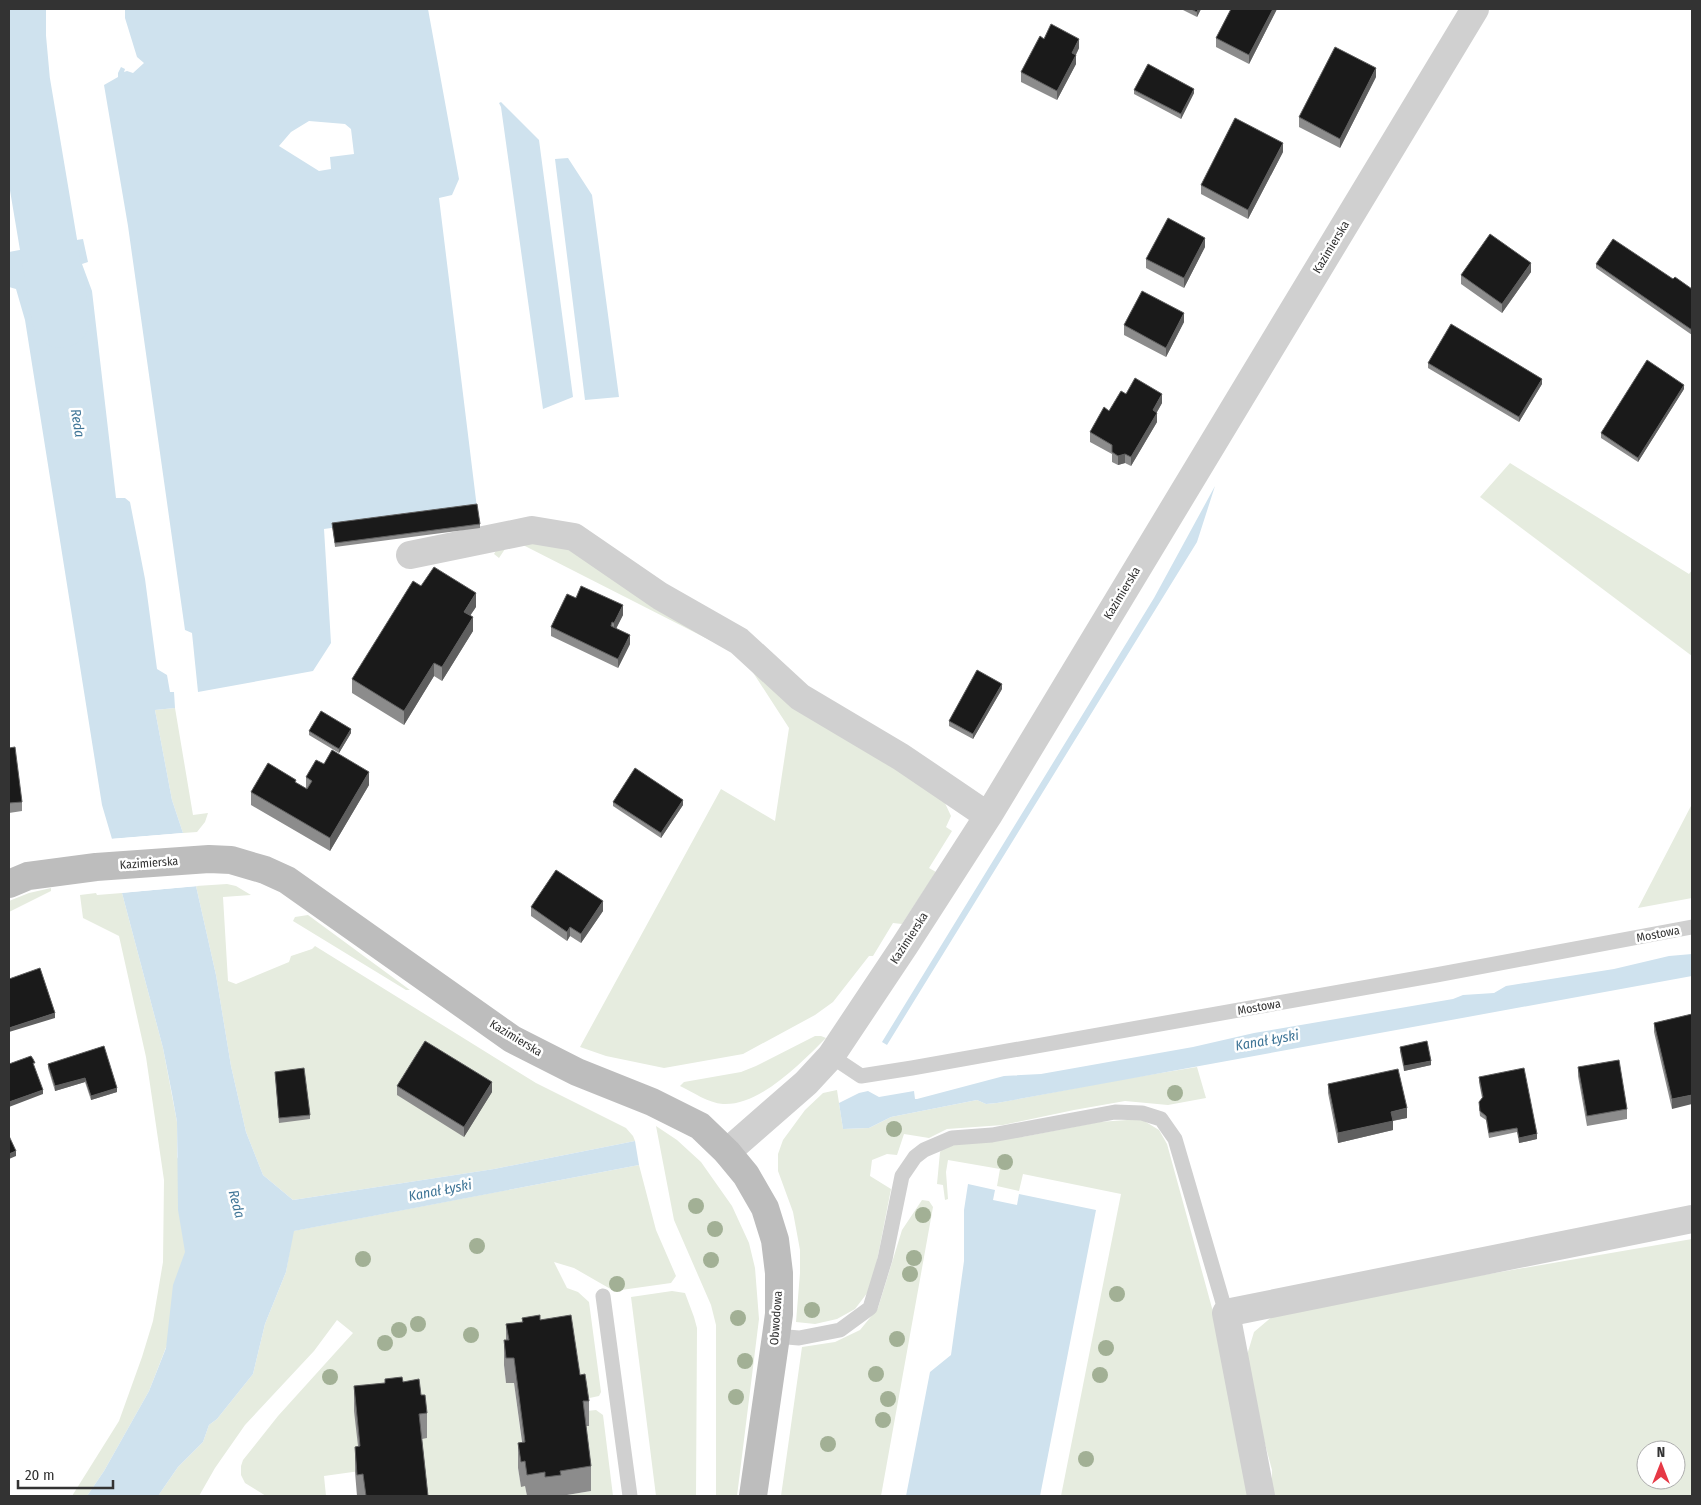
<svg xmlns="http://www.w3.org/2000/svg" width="1701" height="1505" font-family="'Fira Sans Condensed',sans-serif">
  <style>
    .green { fill: #e6ecdf; fill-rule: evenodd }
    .water { fill: #cfe2ee; fill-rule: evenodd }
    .pier { fill: #fff }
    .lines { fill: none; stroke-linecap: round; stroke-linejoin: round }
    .river { stroke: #cfe2ee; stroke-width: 58 }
    .service { stroke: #d0d0d0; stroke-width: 15 }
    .minor { stroke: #d0d0d0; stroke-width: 28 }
    .secondary { stroke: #bdbdbd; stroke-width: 28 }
    .tree { fill: #a2b095 }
    .wall { fill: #8c8c8c }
    .shaded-wall { fill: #5f5f5f }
    .building { fill: #1a1a1a; stroke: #5f5f5f }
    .labels { text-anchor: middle; stroke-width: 5; stroke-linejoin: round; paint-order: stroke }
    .street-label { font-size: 12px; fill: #333; stroke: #fff }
    .water-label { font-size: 14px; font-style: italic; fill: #3f7597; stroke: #fff }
  </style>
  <rect width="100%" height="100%" fill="#fff"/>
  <path class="green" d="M1510 463 1689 574 1692 570V656L1480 497Z
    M530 537 549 538 573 545 642 592 745 655 777 687 814 715 851 735 910 770 929 784 944 801 951 816 946 827 952 831 929 868 936 872 902 924 893 923 873 956H869L833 1002 815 1015 743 1054 664 1068 606 1056 580 1047 721 789 775 821 789 728 743 657 523 545 505 549 499 558 494 554 500 544 510 541Z
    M175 708 193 815 208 813 205 822 197 832 183 833 172 800 155 710Z
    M1692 804V898L1638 908Z
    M227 884 236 886 251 895 223 897 228 981 236 984 289 962 291 956 312 949 315 946 536 1083 626 1128 633 1136 635 1141 494 1169 293 1200 263 1175 246 1132 231 1066 216 975 196 886Z
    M51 888V891L9 912V901L29 893Z
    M96 893 97 895 122 893 163 1048 177 1122V1157L215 1222 149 1391 104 1471 87 1496H72L119 1421 142 1357 153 1321 163 1262 164 1180 146 1057 119 936 83 918 80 895Z
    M308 915 410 990H406L293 921 295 917Z
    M815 1036H821L826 1038C802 1062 760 1106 723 1104 708 1103 693 1092 680 1086L684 1082 741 1072 756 1066Z
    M1197 1067 1206 1098 1168 1105 1125 1101 1074 1110 1003 1125 947 1129 929 1138 904 1134 897 1155 887 1154 872 1160 870 1176 891 1189 876 1266 868 1292 855 1309 837 1319 815 1324 796 1322 800 1273V1250L793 1212 778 1171V1154L783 1140 805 1110 823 1093 837 1090 843 1129 869 1128 891 1117 977 1100 986 1104 997 1103 1118 1080Z
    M1141 1119 1159 1130 1167 1144 1215 1319 1249 1496H1061L1121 1194 1023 1174 1019 1191 997 1186 1000 1169 948 1160 946 1172 948 1199 945 1200 943 1185 937 1184 940 1152 945 1145 1022 1137 1099 1122Z
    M656 1126 677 1140 701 1162 732 1206 749 1243 755 1268 759 1319 737 1496H716V1325L711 1305 674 1220Z
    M639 1165 656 1230 676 1276 671 1283 614 1291 574 1268 554 1262 567 1288 578 1292 589 1302 601 1392 599 1396 580 1400 504 1366 506 1383H514L525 1467 518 1468 521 1486H525L527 1496H426L419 1439 425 1420 360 1471 324 1476 326 1496H266L245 1483 241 1475V1466L243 1460 278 1416 353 1333 337 1320 314 1351 245 1425 215 1468 199 1496H158L178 1467 203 1442 209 1425 217 1419 253 1374 265 1324 286 1272 293 1231Z
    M922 1200 929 1201 933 1207 881 1496H781L802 1347 835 1342 860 1330 878 1308 902 1230Z
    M1692 1239V1496H1272V1470L1244 1365 1254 1332 1280 1310ZM1646 1450H1676V1480H1646Z
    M672 1291 685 1293 694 1317 697 1328 696 1496H656L631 1297Z
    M596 1410 603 1415 613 1496H561L591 1491 583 1426 587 1411Z"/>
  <path class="water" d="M9 9H35V45L65 213 25 220 9 104Z
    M125 9H428L459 179 452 195 439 198 477 508 324 529 331 643 313 671 198 692 192 633 185 630 128 226 104 85 118 77V73L121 67 125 69 124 72 127 71 133 73 144 63 137 57 125 18ZM309 121 345 124 351 129 354 154 330 157 331 169 319 171 279 146 291 132Z
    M501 102 539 140 573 397 543 409 501 107 499 103Z
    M568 158 592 195 619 397 585 400 555 159Z
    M70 238V241L83 239 88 262 82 264 92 291 116 498H125L130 502 145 579 157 669 167 675 170 692H174L175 708 155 710 172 800 183 833 112 839 102 805 25 320 16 289 9 287V252L30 248V244Z
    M1215 486 1197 542 887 1045 882 1042 1154 598Z
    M196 886 216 975 231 1066 246 1132 263 1175 293 1200 494 1169 635 1141 639 1165 294 1231 286 1272 265 1324 253 1374 217 1419 209 1425 203 1442 178 1467 158 1496H87L104 1471 149 1391 166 1348 173 1285 185 1252 178 1210 177 1122 172 1094 163 1048 122 893Z
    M1692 954V976L997 1103 986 1104 977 1100 891 1117 869 1128 843 1129 839 1103 859 1093 868 1091 879 1097 914 1091 915 1099H917L1004 1076 1041 1074 1193 1047 1254 1033 1453 999 1463 995 1494 993 1506 986 1614 969 1669 956Z
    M968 1184 995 1190 993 1200 1017 1205 1019 1194 1096 1210 1040 1496H906L930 1372 951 1355 964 1261V1210Z"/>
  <path class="pier" d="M183 833H186L184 836 146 839 111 842 109 839Z
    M196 884 199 886 119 893 122 890Z"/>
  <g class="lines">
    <path class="river" d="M17 9V37L21 81 61 319"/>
    <path class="service" d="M831 1056 861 1076 912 1068 1436 975 1692 927
      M603 1296 630 1496
      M776 1336 799 1338 840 1330 870 1308 885 1259 902 1176 915 1157 924 1150 952 1138 992 1135 1115 1112 1142 1113 1161 1119 1175 1139 1226 1313"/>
    <path class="minor" d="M410 555 532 530 574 537 660 596 739 641 800 697 901 757 988 816
      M727 1152 806 1083 831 1056 905 945 988 816 1475 9
      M1261 1496 1226 1313 1692 1219"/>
    <path class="secondary" d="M9 884 28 876 96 867 209 859 231 860 265 870 287 880 512 1039 577 1072 652 1102 700 1126 727 1152 746 1175 765 1208 775 1240 779 1273V1314L776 1336 753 1496"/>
  </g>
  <g class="tree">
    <circle cx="1175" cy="1093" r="8"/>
    <circle cx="894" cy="1129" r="8"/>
    <circle cx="1005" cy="1162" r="8"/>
    <circle cx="696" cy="1206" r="8"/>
    <circle cx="923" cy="1215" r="8"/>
    <circle cx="715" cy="1229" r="8"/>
    <circle cx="477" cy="1246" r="8"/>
    <circle cx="914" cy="1258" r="8"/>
    <circle cx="363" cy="1259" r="8"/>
    <circle cx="711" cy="1260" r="8"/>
    <circle cx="910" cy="1274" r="8"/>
    <circle cx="617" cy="1284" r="8"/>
    <circle cx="1117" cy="1294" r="8"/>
    <circle cx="812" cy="1310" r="8"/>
    <circle cx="738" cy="1318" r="8"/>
    <circle cx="418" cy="1324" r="8"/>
    <circle cx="399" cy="1330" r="8"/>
    <circle cx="471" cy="1335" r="8"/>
    <circle cx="897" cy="1339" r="8"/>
    <circle cx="385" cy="1343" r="8"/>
    <circle cx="1106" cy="1348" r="8"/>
    <circle cx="745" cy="1361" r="8"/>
    <circle cx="876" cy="1374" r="8"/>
    <circle cx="1100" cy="1375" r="8"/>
    <circle cx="330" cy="1377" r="8"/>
    <circle cx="736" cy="1397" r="8"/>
    <circle cx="888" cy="1399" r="8"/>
    <circle cx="883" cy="1420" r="8"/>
    <circle cx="828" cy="1444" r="8"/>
    <circle cx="1086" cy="1459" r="8"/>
  </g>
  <path class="wall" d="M1181 9H1201L1197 17Z
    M1231 9H1277L1249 64 1216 47V38Z
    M1044 39 1079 48 1076 55V64L1057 100 1021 82V72Z
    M1376 77 1340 148 1299 127V117Z
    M1134 90 1194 93 1181 119 1134 94Z
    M1283 152 1248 219 1201 194V185Z
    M1205 247 1184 288 1146 268V259Z
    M1596 264 1692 289V335L1596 268Z
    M1531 272 1502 313 1461 284V275Z
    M1184 322 1166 357 1124 335V325Z
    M1428 363 1542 384 1519 422 1428 368Z
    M1684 389 1638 462 1601 438V433Z
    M1126 394 1162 403 1157 412V422L1131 466 1125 463 1118 465 1112 462V454L1090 442V432L1109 411Z
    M332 523 480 524V528L335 547Z
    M576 598 623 615 616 628 630 644 618 668 551 636V627Z
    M476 607 470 615 473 631 442 681 434 676 404 725 352 693V679Z
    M1002 689 973 739 949 726V721Z
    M309 731 351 733 339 753 309 735Z
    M9 748 22 802V811L9 813Z
    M324 764 369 785 330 851 251 805V792L296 783 306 789V777Z
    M613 802 683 805 661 838 613 806Z
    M531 907 603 911 581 943 570 936 567 941 531 916Z
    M1692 1014 1672 1109 1654 1032V1023Z
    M104 1046 117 1092 91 1100 85 1082 55 1091 48 1068V1064Z
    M1400 1047 1431 1065 1404 1071 1400 1051Z
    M1578 1067 1627 1109V1119L1587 1126 1578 1076Z
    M275 1072 310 1115V1119L279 1123Z
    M1479 1077 1537 1139 1519 1143 1517 1132 1489 1138 1486 1120 1480 1116 1479 1107V1102L1482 1098 1479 1082Z
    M1328 1084 1407 1118 1393 1121V1130L1338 1143 1328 1093Z
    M397 1086 492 1092 464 1137 397 1095Z
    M522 1318 540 1320 580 1375 589 1401V1426H586L591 1466V1491L561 1496H527L525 1486 521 1487 518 1468V1443L522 1442 514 1383H506L504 1365V1340H506V1324L522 1322Z
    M403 1382 421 1395 427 1413V1438L422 1439 428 1496H357L355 1472V1447L358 1446 354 1411V1386Z"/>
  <path class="shaded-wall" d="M1198 9H1201L1197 17V12Z
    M1273 9H1277L1249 64V55Z
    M1079 39V48L1072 62V53Z
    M1076 55V64L1057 100V91Z
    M1376 68V77L1340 148V139Z
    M1194 89V93L1181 119V114Z
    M1283 143V152L1248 219V210Z
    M1205 238V247L1184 288V278Z
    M1531 263V272L1502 313V304Z
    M1184 313V322L1166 357V348Z
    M1542 379V384L1519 422V417Z
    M1684 385V389L1638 462V458Z
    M1162 394V403L1153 419V410Z
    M1157 413V422L1131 466V457Z
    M1125 454V463L1118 465V456Z
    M476 593V607L464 625V612Z
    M623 605V615L614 633V623Z
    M473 617V631L442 681V667Z
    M630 635V644L618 668V659Z
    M434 663V676L404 725V711Z
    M1002 684V689L973 739V734Z
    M351 729V733L339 753V749Z
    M369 772V785L330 851V838Z
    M683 800V805L661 838V833Z
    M603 901V911L581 943V934Z
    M570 927V936L567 941V932Z
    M55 1013V1018L9 1032V1028Z
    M1431 1061V1065L1404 1071V1066Z
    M85 1078V1082L55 1091V1086Z
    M492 1082V1092L464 1137V1127Z
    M117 1088V1092L91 1100V1096Z
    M43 1090V1094L9 1107V1102Z
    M1692 1095V1104L1672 1109V1099Z
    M1407 1108V1118L1391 1121V1112Z
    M1393 1121V1130L1338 1143V1133Z
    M1537 1134V1139L1519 1143V1138Z
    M16 1151V1156L9 1159V1154Z"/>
  <path class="building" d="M1191 9H1198L1197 12Z
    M1231 9H1273L1249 55 1216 38Z
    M1051 24 1079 39 1072 53 1076 55 1057 91 1021 72 1040 36 1044 39Z
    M1335 47 1376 68 1340 139 1299 117Z
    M1148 64 1194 89 1181 114 1134 90Z
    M1235 118 1283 143 1248 210 1201 185Z
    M1168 218 1205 238 1184 278 1146 259Z
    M1490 234 1531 263 1502 304 1461 275Z
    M1613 239 1673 279 1675 277 1692 289V330L1596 264Z
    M1142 291 1184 313 1166 348 1124 325Z
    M1451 324 1542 379 1519 417 1428 363Z
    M1647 360 1684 385 1638 458 1601 433Z
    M1135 378 1162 394 1153 410 1157 413 1131 457 1125 454 1118 456 1112 452V445L1090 432 1104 407 1109 411 1121 391 1126 394Z
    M477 504 480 524 335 543 332 523Z
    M434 567 476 593 464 612 473 617 442 667 434 663 404 711 352 679 413 581 421 586Z
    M581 586 623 605 614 623 612 622 611 626 630 635 618 659 551 627 567 594 576 598Z
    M977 670 1002 684 973 734 949 721Z
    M321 711 351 729 339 749 309 731Z
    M15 747 22 802 9 803V748Z
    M332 750 369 772 330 838 251 792 268 763 296 780 295 782 307 789 312 781 306 777 316 760 324 764Z
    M635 768 683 800 661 833 613 802Z
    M556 870 603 901 581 934 570 927 567 932 531 907Z
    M40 968 55 1013 9 1028V979Z
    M1692 1014V1095L1672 1099 1654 1023Z
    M425 1041 492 1082 464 1127 397 1086Z
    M1427 1041 1431 1061 1404 1066 1400 1047Z
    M104 1046 117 1088 91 1096 85 1078 55 1086 48 1064Z
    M31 1056 33 1059 35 1063H33L43 1090 9 1102V1064Z
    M1619 1060 1627 1109 1587 1116 1578 1067Z
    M304 1068 310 1115 279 1118 275 1072Z
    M1524 1068 1537 1134 1519 1138 1517 1128 1489 1133 1486 1116 1480 1111 1479 1102 1483 1097 1479 1077Z
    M1398 1069 1407 1108 1391 1112 1393 1121 1338 1133 1328 1084Z
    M9 1136 16 1151 9 1154Z
    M540 1315V1320L571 1315 580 1375 585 1374 589 1401H583L591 1466 560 1471 561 1475 545 1477V1472L527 1475 525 1461 521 1462 518 1443 525 1442 514 1358H506L504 1340H509L506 1324 523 1322 522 1318Z
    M402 1377 403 1382 419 1379 421 1395H425L427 1413 419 1414 428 1496H366L363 1474 357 1475 355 1447 360 1446 354 1386 385 1383V1379Z"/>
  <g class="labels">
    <g class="street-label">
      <text transform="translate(1331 247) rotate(-59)" y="4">Kazimierska</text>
      <text transform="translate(1122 593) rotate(-59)" y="4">Kazimierska</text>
      <text transform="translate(149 863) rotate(-4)" y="4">Kazimierska</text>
      <text transform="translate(1658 934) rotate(-11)" y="4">Mostowa</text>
      <text transform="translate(909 938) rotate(-57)" y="4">Kazimierska</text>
      <text transform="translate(1259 1007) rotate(-10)" y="4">Mostowa</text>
      <text transform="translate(516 1038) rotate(31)" y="4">Kazimierska</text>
      <text transform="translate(776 1318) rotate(-86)" y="4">Obwodowa</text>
    </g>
    <g class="water-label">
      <text transform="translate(78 423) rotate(81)" y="5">Reda</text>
      <text transform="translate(1267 1040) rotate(-10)" y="5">Kanał Łyski</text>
      <text transform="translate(440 1190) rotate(-11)" y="5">Kanał Łyski</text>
      <text transform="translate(237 1204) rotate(75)" y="5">Reda</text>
    </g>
  </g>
  <rect width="1701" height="1505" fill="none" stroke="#333333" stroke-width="20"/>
  <g transform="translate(1661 1465)"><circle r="24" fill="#ffffff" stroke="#adadad"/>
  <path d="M0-4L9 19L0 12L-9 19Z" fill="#e63946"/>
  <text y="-8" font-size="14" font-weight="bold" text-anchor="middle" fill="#333333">N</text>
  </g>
  <path d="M18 1480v8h95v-8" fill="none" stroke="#333333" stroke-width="2.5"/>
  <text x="25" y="1480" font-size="15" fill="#333333" stroke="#ffffff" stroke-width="4" paint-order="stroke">20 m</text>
</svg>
